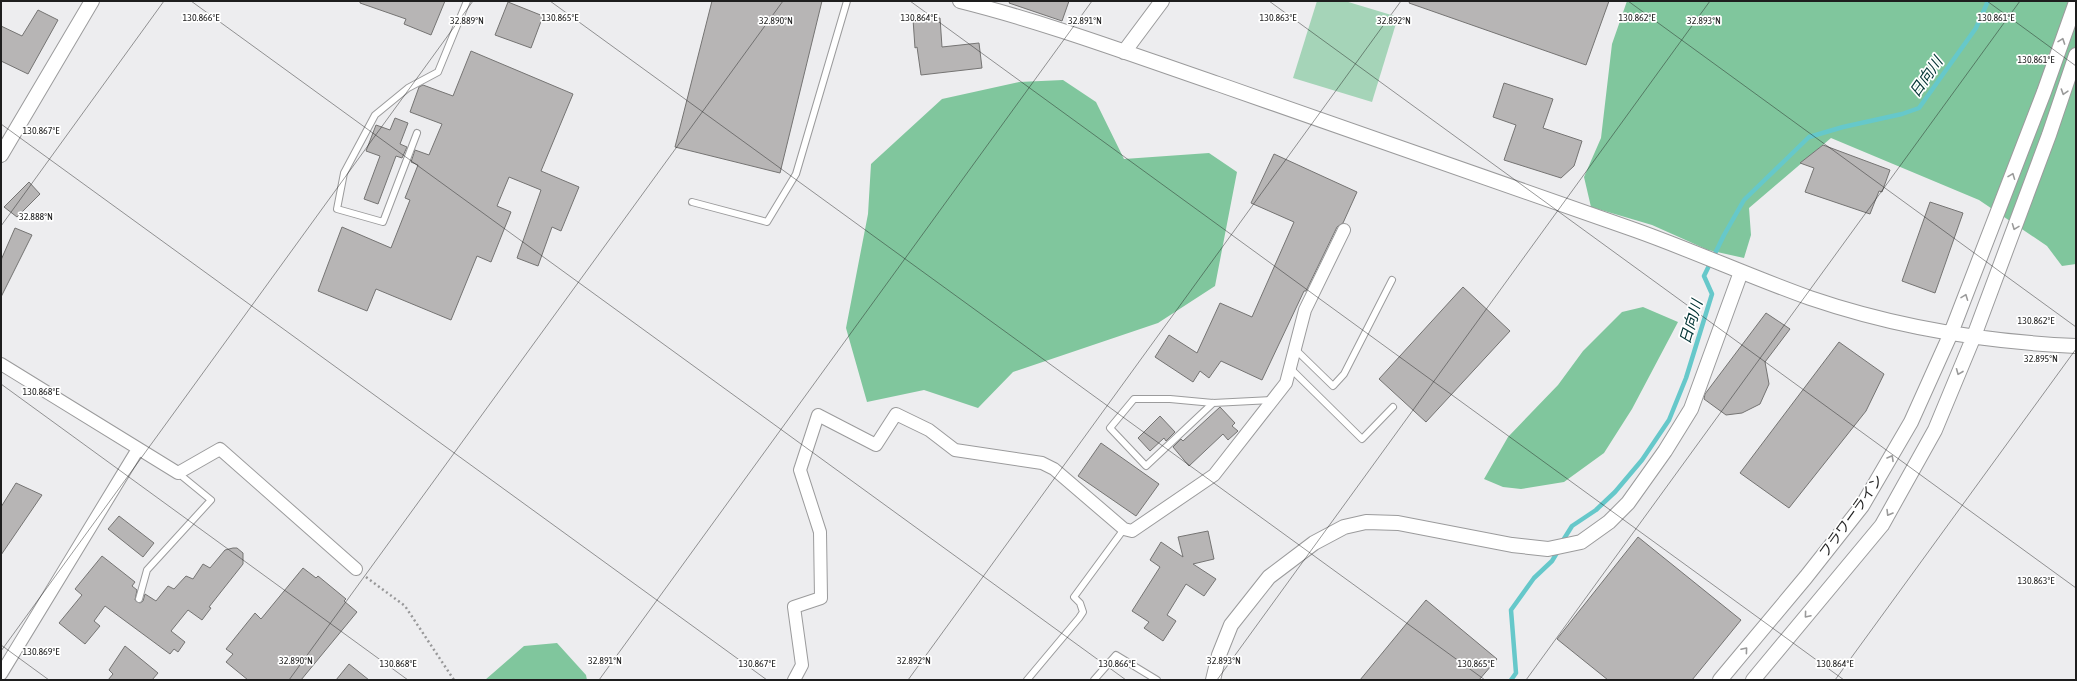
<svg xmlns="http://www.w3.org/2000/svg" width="2077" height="681" font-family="'Asap Condensed','Noto Sans JP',sans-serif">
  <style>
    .green { fill: #a5d4b8 }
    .forest { fill: #80c69d }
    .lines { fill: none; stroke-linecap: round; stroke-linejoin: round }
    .stream { stroke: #66c8ca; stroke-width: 4.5 }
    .building { fill: #b7b5b5; stroke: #757473 }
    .service-casing { stroke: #9b9b9c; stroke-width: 8 }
    .minor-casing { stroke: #9b9b9c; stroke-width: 14 }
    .tertiary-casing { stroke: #9b9b9c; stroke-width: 16 }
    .path { stroke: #989899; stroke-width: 2.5; stroke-dasharray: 2 3; stroke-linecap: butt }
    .service { stroke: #fff; stroke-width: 6 }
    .minor { stroke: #fff; stroke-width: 12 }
    .tertiary { stroke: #fff; stroke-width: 14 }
    .oneway { stroke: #9a9a9a }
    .ticks { fill: none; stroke: #1e1e1e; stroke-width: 1; stroke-opacity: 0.45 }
    .labels { text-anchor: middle; stroke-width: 3.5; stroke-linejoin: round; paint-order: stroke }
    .street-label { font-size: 14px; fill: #1e1e1e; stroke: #fff }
    .water-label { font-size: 15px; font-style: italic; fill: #003233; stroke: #fff }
    .ticks-label { font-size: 10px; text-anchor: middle; fill: #1e1e1e; stroke: #fff; stroke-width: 3.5; stroke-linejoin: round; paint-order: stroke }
  </style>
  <rect width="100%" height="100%" fill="#ededef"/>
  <path class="green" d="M1317 1H1345L1398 17 1372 102 1293 78Z"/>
  <path class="forest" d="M1627 1H2076V264L2062 266 2047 246 1979 200 1831 138 1749 208 1751 235 1744 258 1708 250 1652 225 1591 207 1584 177 1601 138 1612 44Z
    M1063 80 1096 102 1124 159 1209 153 1237 172 1215 286 1158 323 1013 372 978 408 924 390 867 402 846 328 868 214 871 164 942 99 1019 82Z
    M1643 307 1678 322 1632 409 1604 453 1564 482 1521 489 1503 487 1484 479 1508 437 1558 385 1583 351 1622 312Z
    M557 643 586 675 587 680H485L524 646Z"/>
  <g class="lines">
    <path class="stream" d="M1562 542 1572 526 1596 510 1615 492 1642 460 1669 420 1686 378 1712 294 1704 276 1724 235 1744 200 1809 137 1843 127 1902 114 1919 108 1976 28 1988 1
      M1511 680 1516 673 1511 610 1534 578 1552 561 1558 551"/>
  </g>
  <path class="building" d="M360 1H445L431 35 404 24 406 19 360 3Z
    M712 1H822L780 173 675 147Z
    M1010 1H1069L1062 21 1009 3Z
    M1410 1H1609L1586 65 1409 3Z
    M508 2 543 16 531 48 495 35Z
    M38 10 58 20 28 74 1 61V26L22 36Z
    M940 18 942 47 979 43 982 68 921 75 917 47 915 48 913 19Z
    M471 51 573 94 541 171 579 187 561 231 552 227 538 266 517 258 541 190 509 177 497 206 511 212 491 262 477 256 451 320 376 289 367 311 318 291 342 227 391 248 410 200 405 198 418 165 411 162 415 150 429 155 442 124 410 112 419 87 423 85 453 96Z
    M1504 83 1553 99 1543 128 1582 141 1574 166 1561 178 1504 160 1516 125 1493 117Z
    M395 118 408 123 400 144 407 147 402 158 396 156 378 204 364 199 380 156 366 151 376 125 390 130Z
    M1823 145 1890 170 1882 192 1879 191 1870 214 1805 192 1814 168 1800 163Z
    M1274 154 1357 192 1343 223 1337 227 1306 291H1304L1262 380 1221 361 1209 378 1200 371 1193 382 1155 357 1169 335 1197 353 1220 303 1252 317 1294 222 1251 203Z
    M29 182 40 194 17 217 4 207Z
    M1930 202 1963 213 1935 293 1902 281Z
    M15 228 32 235 1 297V260Z
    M1463 287 1510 331 1426 422 1379 379Z
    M1766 313 1790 329 1765 362 1769 384 1760 404 1742 413 1726 415 1704 399 1705 394Z
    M1839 342 1884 374 1866 411 1789 508 1740 473Z
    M1220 407 1235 423 1232 426 1238 431 1228 440 1223 434 1189 466 1173 447 1181 439 1183 441Z
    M1160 416 1175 432 1166 441 1164 438 1150 451 1138 438Z
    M1101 443 1159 484 1136 516 1078 476Z
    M16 483 42 495 1 555V507Z
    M119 516 154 543 143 557 108 529Z
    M1208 531 1214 559 1193 564 1216 579 1204 596 1186 584 1167 615 1176 621 1163 641 1144 628 1149 622 1132 611 1160 567 1150 560 1161 542 1183 557 1178 537Z
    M1638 537 1741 620 1692 680H1608L1557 639Z
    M233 548H237L243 553V564L209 607 211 608 202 620 188 610 171 631 185 642 178 652 174 649 170 654 105 606 94 621 100 626 85 644 59 623 82 595 75 589 102 556 135 582 132 586 137 590 135 600 140 603 143 601 145 594 156 601 168 586 174 589 186 576 193 579 203 564 210 568 225 550Z
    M303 568 316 578 318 576 346 599 344 601 357 612 301 680H248L226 662 233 654 226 649 255 613 261 619Z
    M1426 600 1497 659 1479 680H1360Z
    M125 646 158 673 152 680H108L113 674 109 670Z
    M349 664 369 680H336Z"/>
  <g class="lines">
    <defs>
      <path id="service" d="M417 133 383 222 337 209 344 173 375 115 408 88 438 72 467 1
        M692 202 767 222 796 174 847 1
        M1295 349 1333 386 1344 374 1392 280
        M1290 368 1362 439 1393 407
        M1213 403 1146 466 1110 428 1134 399H1170L1213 403 1272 400
        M139 599 147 570 211 500 178 473
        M1027 680 1079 618 1083 612 1080 603 1074 597 1124 529
        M1094 680 1116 655 1157 680"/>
      <path id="minor" d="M1 364 178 473 220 449 356 569
        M1 674 138 449
        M794 680 802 665 794 607 821 598 820 532 800 470 818 415 876 445 896 414 929 430 955 450 1042 463 1054 469 1124 529 1132 531 1214 475 1286 383 1305 310 1344 230"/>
      <path id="tertiary" d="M960 1C1048 23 1133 55 1218 84 1357 132 1496 181 1635 230 1694 251 1751 277 1810 298 1895 327 1987 342 2076 346
        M1124 52 1162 1
        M1 155 92 1
        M1213 680 1219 655 1231 625 1269 577 1314 543 1344 527 1366 522 1398 523 1512 545 1548 549 1581 542 1609 522 1628 503 1665 451 1691 409 1741 272
        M1720 680 1806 577 1862 506 1911 422 1951 333 2044 92 2076 2
        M1753 680 1882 525 1935 430 1974 336 2049 135 2076 55"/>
    </defs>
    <use href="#service" class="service-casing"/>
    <use href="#minor" class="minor-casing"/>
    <use href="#tertiary" class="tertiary-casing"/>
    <path class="path" d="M366 577 405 606 454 680"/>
    <use href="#service" class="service"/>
    <use href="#minor" class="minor"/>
    <use href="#tertiary" class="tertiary"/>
  </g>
  <defs><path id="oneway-chevron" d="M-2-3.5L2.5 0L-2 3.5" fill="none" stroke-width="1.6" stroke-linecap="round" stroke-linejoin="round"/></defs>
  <g class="oneway">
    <use href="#oneway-chevron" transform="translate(2062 41) rotate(-70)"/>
    <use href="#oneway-chevron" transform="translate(2064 92) rotate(108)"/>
    <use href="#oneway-chevron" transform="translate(2012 176) rotate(-69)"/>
    <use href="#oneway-chevron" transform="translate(2015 227) rotate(111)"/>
    <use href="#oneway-chevron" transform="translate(1965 297) rotate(-69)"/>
    <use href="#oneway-chevron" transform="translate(1959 372) rotate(112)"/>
    <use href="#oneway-chevron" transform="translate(1891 458) rotate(-60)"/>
    <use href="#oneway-chevron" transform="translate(1889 513) rotate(121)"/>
    <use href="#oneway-chevron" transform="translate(1807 615) rotate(130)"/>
    <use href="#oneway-chevron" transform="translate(1745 650) rotate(-50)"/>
  </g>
  <path class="ticks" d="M191 1 1126 680M550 1 1485 680M910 1 1844 680M1269 1 2076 588M1628 1 2076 327M1987 1 2076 66M1 124 767 680M1 226 164 1M1 384 408 680M1 645 49 680M1 651 473 1M289 680 783 1M599 680 1092 1M908 680 1401 1M1217 680 1710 1M1526 680 2020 1M1835 680 2076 349"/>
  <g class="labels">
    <g class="street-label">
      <text transform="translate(1851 516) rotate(-54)" y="5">フラワーライン</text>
    </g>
    <g class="water-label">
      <text transform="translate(1926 77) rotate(-55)" y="5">日向川</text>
      <text transform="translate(1691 322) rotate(-73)" y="5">日向川</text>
    </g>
  </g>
  <g class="ticks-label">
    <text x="201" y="21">130.866°E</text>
    <text x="560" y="21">130.865°E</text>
    <text x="1278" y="21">130.863°E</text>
    <text x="1637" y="21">130.862°E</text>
    <text x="919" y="21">130.864°E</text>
    <text x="1996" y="21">130.861°E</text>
    <text x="776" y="24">32.890°N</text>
    <text x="1085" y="24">32.891°N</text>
    <text x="1394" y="24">32.892°N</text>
    <text x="1704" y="24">32.893°N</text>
    <text x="467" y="24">32.889°N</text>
    <text x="2036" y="63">130.861°E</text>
    <text x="41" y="134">130.867°E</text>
    <text x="36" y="220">32.888°N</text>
    <text x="2036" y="324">130.862°E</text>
    <text x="2041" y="362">32.895°N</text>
    <text x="41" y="395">130.868°E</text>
    <text x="2036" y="584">130.863°E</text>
    <text x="41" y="655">130.869°E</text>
    <text x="296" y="664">32.890°N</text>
    <text x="605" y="664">32.891°N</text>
    <text x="914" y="664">32.892°N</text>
    <text x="1224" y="664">32.893°N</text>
    <text x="398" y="667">130.868°E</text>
    <text x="757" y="667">130.867°E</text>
    <text x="1117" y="667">130.866°E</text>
    <text x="1476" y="667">130.865°E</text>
    <text x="1835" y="667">130.864°E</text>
  </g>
  <rect width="2077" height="681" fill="none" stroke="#1e1e1e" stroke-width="4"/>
</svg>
